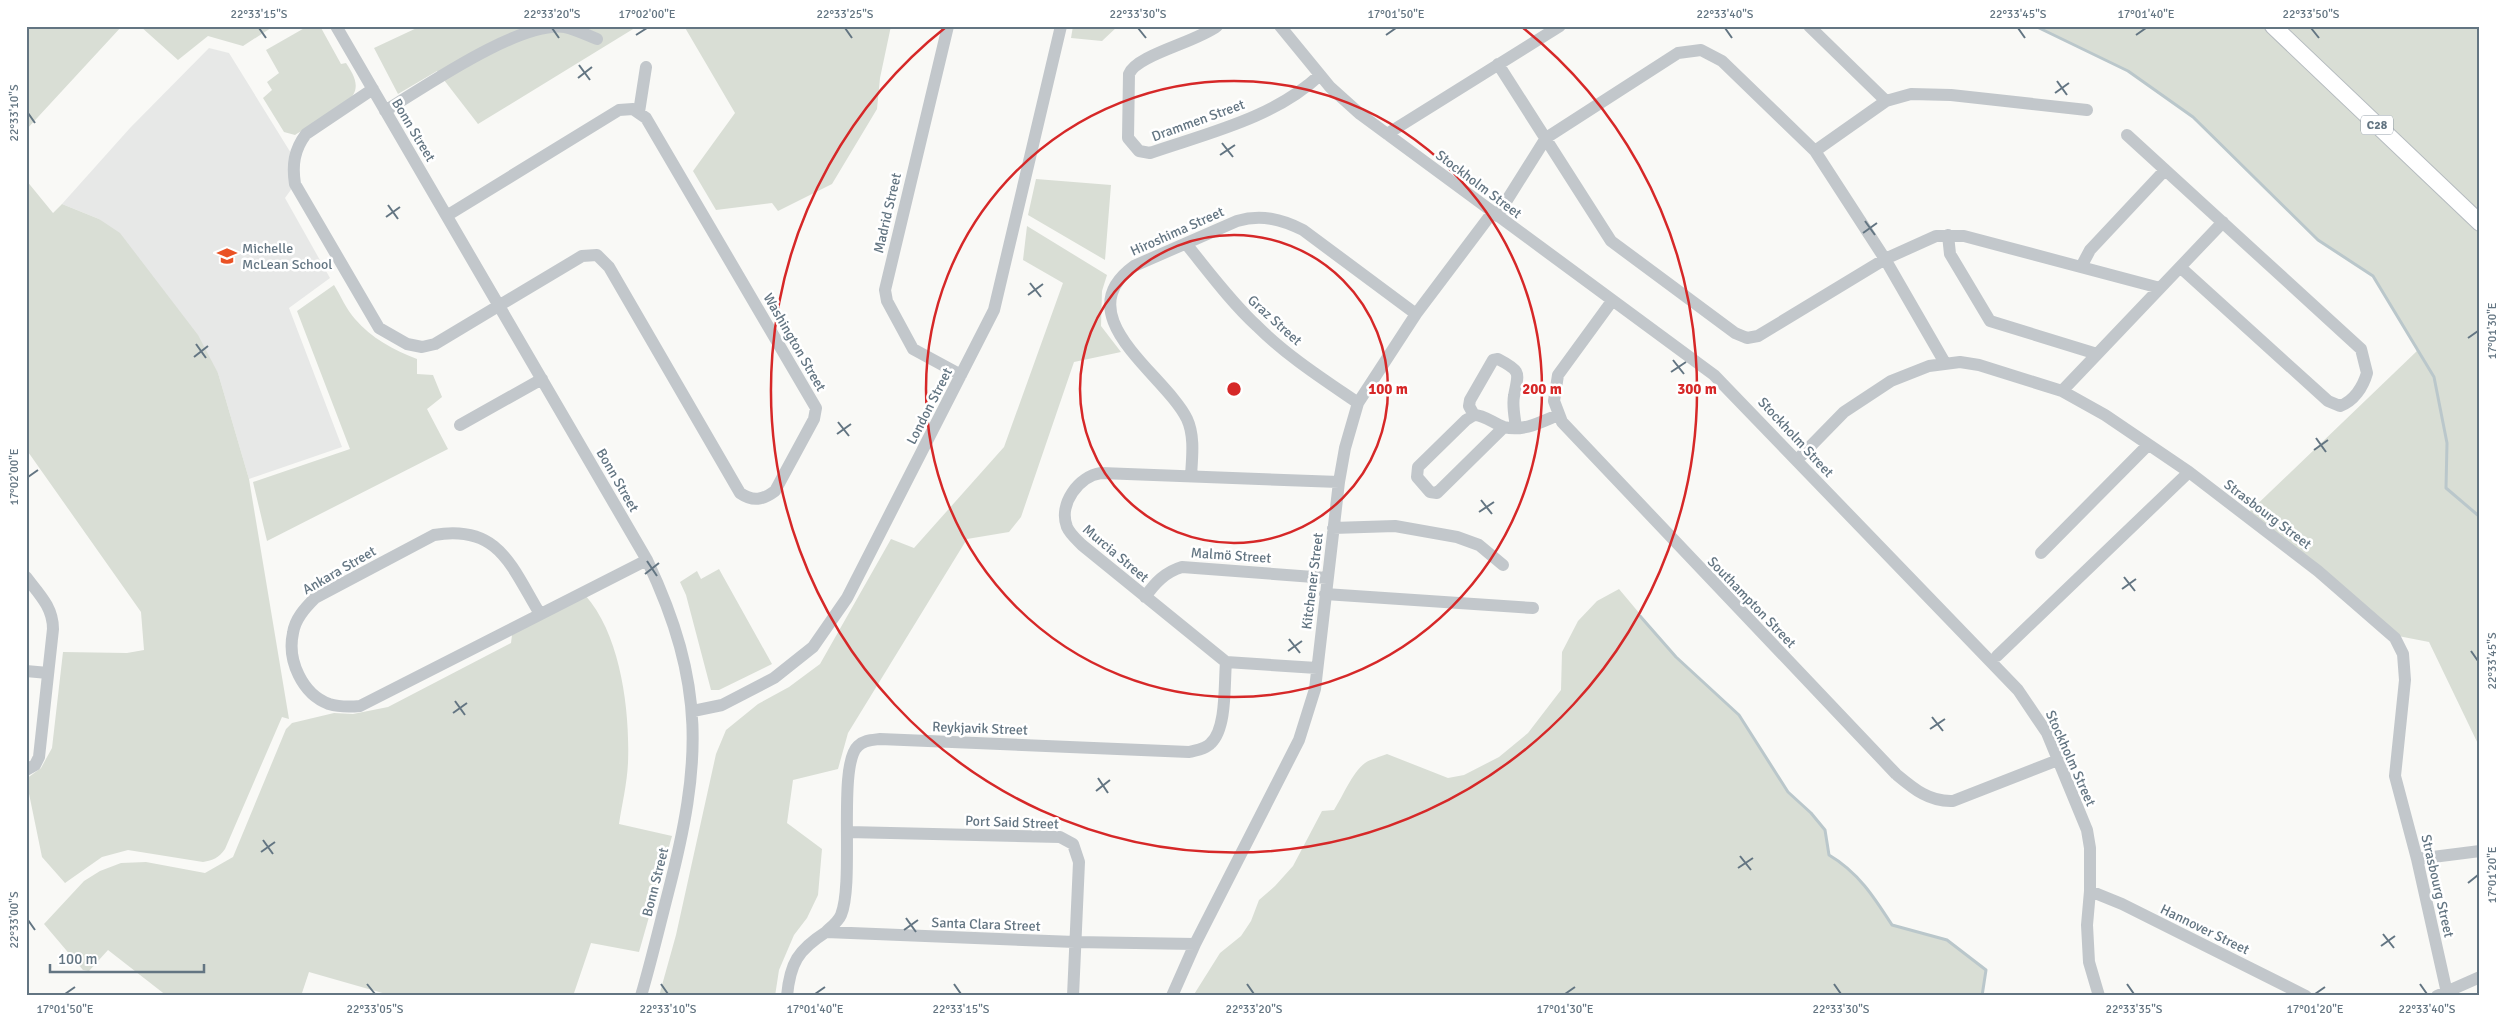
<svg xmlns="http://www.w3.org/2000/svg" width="2506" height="1022" font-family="Signika,sans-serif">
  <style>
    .built { fill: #e7e8e7 }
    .green { fill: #d9ded5 }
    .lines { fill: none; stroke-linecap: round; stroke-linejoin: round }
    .stream { stroke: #bac7cb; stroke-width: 3 }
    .major-casing { stroke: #b5bbbf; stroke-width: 18 }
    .minor { stroke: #c2c7cb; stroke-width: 12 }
    .major { stroke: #fff; stroke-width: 16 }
    .ticks { fill: none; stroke: #637582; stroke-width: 2 }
    .ring { fill: none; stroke: #d62828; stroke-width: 2.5 }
    .labels { text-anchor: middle; stroke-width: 5; stroke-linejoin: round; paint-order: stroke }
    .shield { fill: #fff; stroke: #929ea8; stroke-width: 1 }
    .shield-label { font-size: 12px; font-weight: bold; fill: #637582 }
    .street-label { font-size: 14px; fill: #637582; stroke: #fff }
    .poi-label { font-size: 14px; fill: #637582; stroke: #fff; text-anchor: start }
    .centre { fill: #d62828; stroke: #fff; stroke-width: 2.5 }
    .ring-label { font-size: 15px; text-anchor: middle; font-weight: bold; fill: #d62828; stroke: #fff; stroke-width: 5; stroke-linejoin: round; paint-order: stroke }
    .neatline { fill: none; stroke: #637582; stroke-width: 2 }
    .ticks-label { font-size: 12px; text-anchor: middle; fill: #637582 }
  </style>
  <rect width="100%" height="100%" fill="#f9f9f6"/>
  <path class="built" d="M209 48 229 53 294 158 295 184 285 198 330 278 289 308 342 447 249 479 218 373 99 219 62 204 130 128Z"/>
  <path class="green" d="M26 26H122L26 130Z
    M140 26H274L243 46 208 36 178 60Z
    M308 26H320L341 64 346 63C352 72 360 84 353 95 346 106 308 127 295 135L284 132 263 98 272 90 267 82 279 73 266 50Z
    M421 26H638L478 124 437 71 398 94 374 48Z
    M684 26H891L880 78 877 109 832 184 778 211 772 203 716 210 693 171 735 113Z
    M1073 26H1118L1102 41 1071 38Z
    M2480 26V748L2429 642 2393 635 2246 515 2418 350 2373 276 2318 240 2193 116 2128 71 2038 27Z
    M1036 179 1111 185 1105 260 1028 215Z
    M26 180 53 213 62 204 99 219 120 233 198 335 218 373 249 479 289 719 282 717 225 849C219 858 213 860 203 862L128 850 102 857 65 883 42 857 26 779 41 768 52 748 63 652 127 653 144 650 141 612 26 449Z
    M1027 226 1107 275 1102 291 1101 326 1121 352 1074 362 1021 517 1009 532 967 539 848 733 838 769 793 780 787 823 822 849 818 895 807 918 794 935 779 970 775 996H659L676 935 716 754 726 730 758 704 789 687 820 664 891 539 914 548 1004 447 1063 283 1023 260Z
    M334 285C341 296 346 309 355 319 371 338 394 350 417 359V374L433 375 442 397 427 409 448 449 267 541 253 482 350 449 297 311Z
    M719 569 772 664 719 690H711L686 595 680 582 697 571 701 579Z
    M1619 589 1676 657 1739 715 1788 792 1811 813 1825 830 1829 855C1858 872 1874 897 1892 925L1947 940 1986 970 1982 996H1193L1220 953 1241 936 1251 921 1259 900 1275 886 1293 866 1322 811 1334 810C1343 796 1352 773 1365 763 1371 759 1380 757 1387 754L1448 778 1464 775 1499 757 1528 733 1561 690 1562 652 1578 621 1597 601Z
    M585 595C621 635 630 711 628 763 627 784 622 804 619 824L672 836 639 952 591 943 573 996H393L309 972 301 996H167L108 950 89 971 83 970 44 924 84 881 100 871 121 863 146 862 205 873 233 857 286 729 292 723 334 713 353 714 388 707 511 643 512 635Z"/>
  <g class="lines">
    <path class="stream" d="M2035 26 2128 71 2193 117 2318 240 2373 276 2434 377 2447 443 2446 488 2480 517
      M1640 616 1676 657 1739 715 1788 792 1811 813 1825 830 1829 855C1858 872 1874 897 1892 925L1947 940 1986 970 1982 996"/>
    <defs>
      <path id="major" d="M2273 26 2480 223"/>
    </defs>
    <use href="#major" class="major-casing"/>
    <path class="minor" d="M336 26 647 560C706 685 702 762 668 893 659 928 651 962 641 996
      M948 26 885 290 887 301 913 349 961 375
      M1217 26C1197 42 1136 55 1129 74L1128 138 1139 151 1150 153C1208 133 1274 118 1320 75
      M1280 26 1330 87 1360 114 1714 375 2018 690 2047 733 2087 830 2090 848V891L2087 925 2089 962 2099 996
      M1809 26 1886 101
      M1498 64 1611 241 1735 333 1747 338 1758 336 1885 259 1936 236H1964L2160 288
      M373 89 306 134C294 150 292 165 295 184L379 328 407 344 422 347 435 344 582 256 597 255 609 267 740 493C753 502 763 500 775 491L814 419 816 408 646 118 633 109 619 110 448 215
      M385 111C426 86 519 21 565 27 575 29 587 35 597 39
      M639 112 646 67
      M1387 134 1560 26
      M2127 135 2361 349 2367 373C2363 387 2354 401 2340 406L2328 401 2180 267
      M1815 151 1886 101 1911 94 1951 95 2087 110
      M1497 216 1546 138 1678 53 1701 50 1722 61 1815 151 1885 259 1945 363
      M1948 235 1950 254 1990 321 2097 354
      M1187 245C1209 272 1231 302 1257 326 1287 356 1323 379 1358 403
      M2081 267 2090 250 2165 170
      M1612 301 1558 375 1554 401 1562 422 1896 774C1914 789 1929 802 1953 801L2058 760
      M2062 391 2223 222
      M1474 415 1469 406 1470 400 1493 360 1498 359C1523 372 1518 373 1514 396 1512 406 1515 418 1516 428
      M460 425 542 379
      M1504 427 1437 493 1430 492 1417 477 1418 467 1466 420 1474 415C1485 415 1494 424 1504 427 1523 432 1541 422 1558 415
      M1797 460 1844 412 1891 381 1929 366 1960 362 1979 365 2062 391 2105 415 2189 472 2318 571 2395 638 2403 654 2405 680 2395 776 2417 859 2447 993
      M1191 476C1192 458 1195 436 1187 419 1166 375 1065 316 1134 266L1237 221C1261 214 1281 219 1303 230L1416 314
      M1333 528 1395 526 1457 537 1479 545 1503 565
      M2041 553 2148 445
      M26 577C39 594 53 607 53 629L39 757 35 765 26 770
      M1325 594 1533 608
      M1145 597C1155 583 1165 572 1182 567L1327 578
      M540 614C511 566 499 524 434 535L315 598C305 608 295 619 293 633 287 660 302 694 329 704 339 707 349 707 360 706L647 560
      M1997 656 2189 472
      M1317 668 1226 662 1082 545C1076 539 1070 534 1067 527 1058 504 1079 476 1101 473L1339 482
      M26 671 48 673
      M693 711 722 705 774 678 813 647 847 598 994 310 1061 26
      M848 832 1060 837 1073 844 1079 862 1073 996
      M2417 859 2480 851
      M2090 891 2122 904 2306 996
      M826 932C831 927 838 922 841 915 855 881 837 765 858 746 864 740 872 740 880 739L1189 752C1196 750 1206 749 1211 743 1227 728 1224 684 1226 662
      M787 996C790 963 798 950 826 932L1075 942 1195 944
      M1172 996 1195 944 1299 740 1315 689 1339 482 1345 448 1358 403 1416 314 1492 213
      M2437 996 2480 977"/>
    <use href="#major" class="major"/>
  </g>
  <path class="ticks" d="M259 28 266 38M552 28 559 38M845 28 852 38M1138 28 1146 38M1725 28 1732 38M2018 28 2025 38M2311 28 2319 38M636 35 647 28M1386 35 1396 28M2136 35 2146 28M579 65 590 80M578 78 592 67M2057 81 2067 95M2055 93 2069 83M28 113 35 123M1222 143 1233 157M1220 155 1235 145M388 205 398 219M386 217 400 207M1865 221 1875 235M1863 233 1877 223M1030 283 1041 297M1028 295 1043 284M2468 338 2478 331M196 344 206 358M194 357 208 346M1673 360 1684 374M1671 372 1686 362M838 422 849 436M837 434 851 424M2316 438 2326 452M2314 450 2328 440M28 477 38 470M1481 500 1492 514M1479 512 1494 502M647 561 657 576M645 574 659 563M2124 577 2135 591M2122 589 2136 579M1289 639 1300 653M1288 651 1302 641M2471 651 2478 661M455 701 465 715M453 713 467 703M1932 717 1943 731M1930 729 1945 719M1098 778 1108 793M1096 791 1110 780M263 840 273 854M261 852 275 842M1740 856 1751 870M1738 868 1753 858M2468 883 2478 875M906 918 916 932M28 920 35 930M904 930 918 920M2383 934 2394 948M2381 946 2395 936M367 984 375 994M661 984 668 994M954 984 961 994M1247 984 1254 994M1834 984 1841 994M2127 984 2134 994M2420 984 2427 994M65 994 75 987M815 994 825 987M1565 994 1575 987M2315 994 2325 987"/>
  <g class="ring">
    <circle cx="1234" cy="389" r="154"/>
    <circle cx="1234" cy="389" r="308"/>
    <path d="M1522 27A463 463 0 1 1 946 27"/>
  </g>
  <defs>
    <symbol id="school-bare" viewBox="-9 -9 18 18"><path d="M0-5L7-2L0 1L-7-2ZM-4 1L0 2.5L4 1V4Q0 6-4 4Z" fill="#ea5225" stroke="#fff" stroke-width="2.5" paint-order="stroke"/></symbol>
  </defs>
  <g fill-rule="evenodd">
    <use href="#school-bare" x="213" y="242" width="28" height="28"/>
  </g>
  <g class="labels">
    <rect class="shield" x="2361" y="115.5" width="32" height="19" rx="4"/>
    <g class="shield-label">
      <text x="2377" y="129">C28</text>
    </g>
    <g class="street-label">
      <text transform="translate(1198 120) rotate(-20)" y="5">Drammen Street</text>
      <text transform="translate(414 130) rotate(59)" y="5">Bonn Street</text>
      <text transform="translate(1479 184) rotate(37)" y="5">Stockholm Street</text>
      <text transform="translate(887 213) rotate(-77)" y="5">Madrid Street</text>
      <text transform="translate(1177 231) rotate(-24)" y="5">Hiroshima Street</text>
      <text transform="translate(1275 320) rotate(42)" y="5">Graz Street</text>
      <text transform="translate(795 342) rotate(60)" y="5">Washington Street</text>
      <text transform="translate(929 406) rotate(-63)" y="5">London Street</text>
      <text transform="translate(1796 437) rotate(47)" y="5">Stockholm Street</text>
      <text transform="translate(618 480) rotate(60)" y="5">Bonn Street</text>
      <text transform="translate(2268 514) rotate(37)" y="5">Strasbourg Street</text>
      <text transform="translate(1116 553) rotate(40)" y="5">Murcia Street</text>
      <text transform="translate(1231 555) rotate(4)" y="5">Malmö Street</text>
      <text transform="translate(339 570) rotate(-30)" y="5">Ankara Street</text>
      <text transform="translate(1312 581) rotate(-83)" y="5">Kitchener Street</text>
      <text transform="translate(1752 602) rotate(46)" y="5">Southampton Street</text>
      <text transform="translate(980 728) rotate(2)" y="5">Reykjavik Street</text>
      <text transform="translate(2071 758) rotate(66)" y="5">Stockholm Street</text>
      <text transform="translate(1012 822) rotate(2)" y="5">Port Said Street</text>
      <text transform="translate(655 882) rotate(-76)" y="5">Bonn Street</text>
      <text transform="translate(2438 886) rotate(77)" y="5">Strasbourg Street</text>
      <text transform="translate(986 924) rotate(2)" y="5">Santa Clara Street</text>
      <text transform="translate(2205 929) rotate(26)" y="5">Hannover Street</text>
    </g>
    <g class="poi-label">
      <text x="242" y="253">Michelle<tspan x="242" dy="16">McLean School</tspan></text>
    </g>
  </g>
  <circle cx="1234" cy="389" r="8" class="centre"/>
  <g class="ring-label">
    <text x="1388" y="394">100 m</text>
    <text x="1542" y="394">200 m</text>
    <text x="1697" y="394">300 m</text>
  </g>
  <rect width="2506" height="1022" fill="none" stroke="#ffffff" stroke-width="55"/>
  <path d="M50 964v8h154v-8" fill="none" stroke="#637582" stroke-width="2.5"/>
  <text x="58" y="964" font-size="15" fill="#637582" stroke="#ffffff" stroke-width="4" paint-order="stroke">100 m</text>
  <rect x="28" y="28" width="2450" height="966" class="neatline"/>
  <g class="ticks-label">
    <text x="259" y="18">22°33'15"S</text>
    <text x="552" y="18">22°33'20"S</text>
    <text x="647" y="18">17°02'00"E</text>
    <text x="845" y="18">22°33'25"S</text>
    <text x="1138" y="18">22°33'30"S</text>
    <text x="1396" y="18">17°01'50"E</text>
    <text x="1725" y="18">22°33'40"S</text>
    <text x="2018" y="18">22°33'45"S</text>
    <text x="2146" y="18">17°01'40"E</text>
    <text x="2311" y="18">22°33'50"S</text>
    <text transform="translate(14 113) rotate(-90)" y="4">22°33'10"S</text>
    <text transform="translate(2492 331) rotate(-90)" y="4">17°01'30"E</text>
    <text transform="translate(14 477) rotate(-90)" y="4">17°02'00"E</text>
    <text transform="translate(2492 661) rotate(-90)" y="4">22°33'45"S</text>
    <text transform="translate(2492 875) rotate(-90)" y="4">17°01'20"E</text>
    <text transform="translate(14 920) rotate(-90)" y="4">22°33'00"S</text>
    <text x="65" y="1013">17°01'50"E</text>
    <text x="375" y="1013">22°33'05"S</text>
    <text x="668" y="1013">22°33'10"S</text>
    <text x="815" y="1013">17°01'40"E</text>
    <text x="961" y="1013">22°33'15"S</text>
    <text x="1254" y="1013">22°33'20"S</text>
    <text x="1565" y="1013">17°01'30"E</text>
    <text x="1841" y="1013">22°33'30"S</text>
    <text x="2134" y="1013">22°33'35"S</text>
    <text x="2315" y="1013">17°01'20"E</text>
    <text x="2427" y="1013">22°33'40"S</text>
  </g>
</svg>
